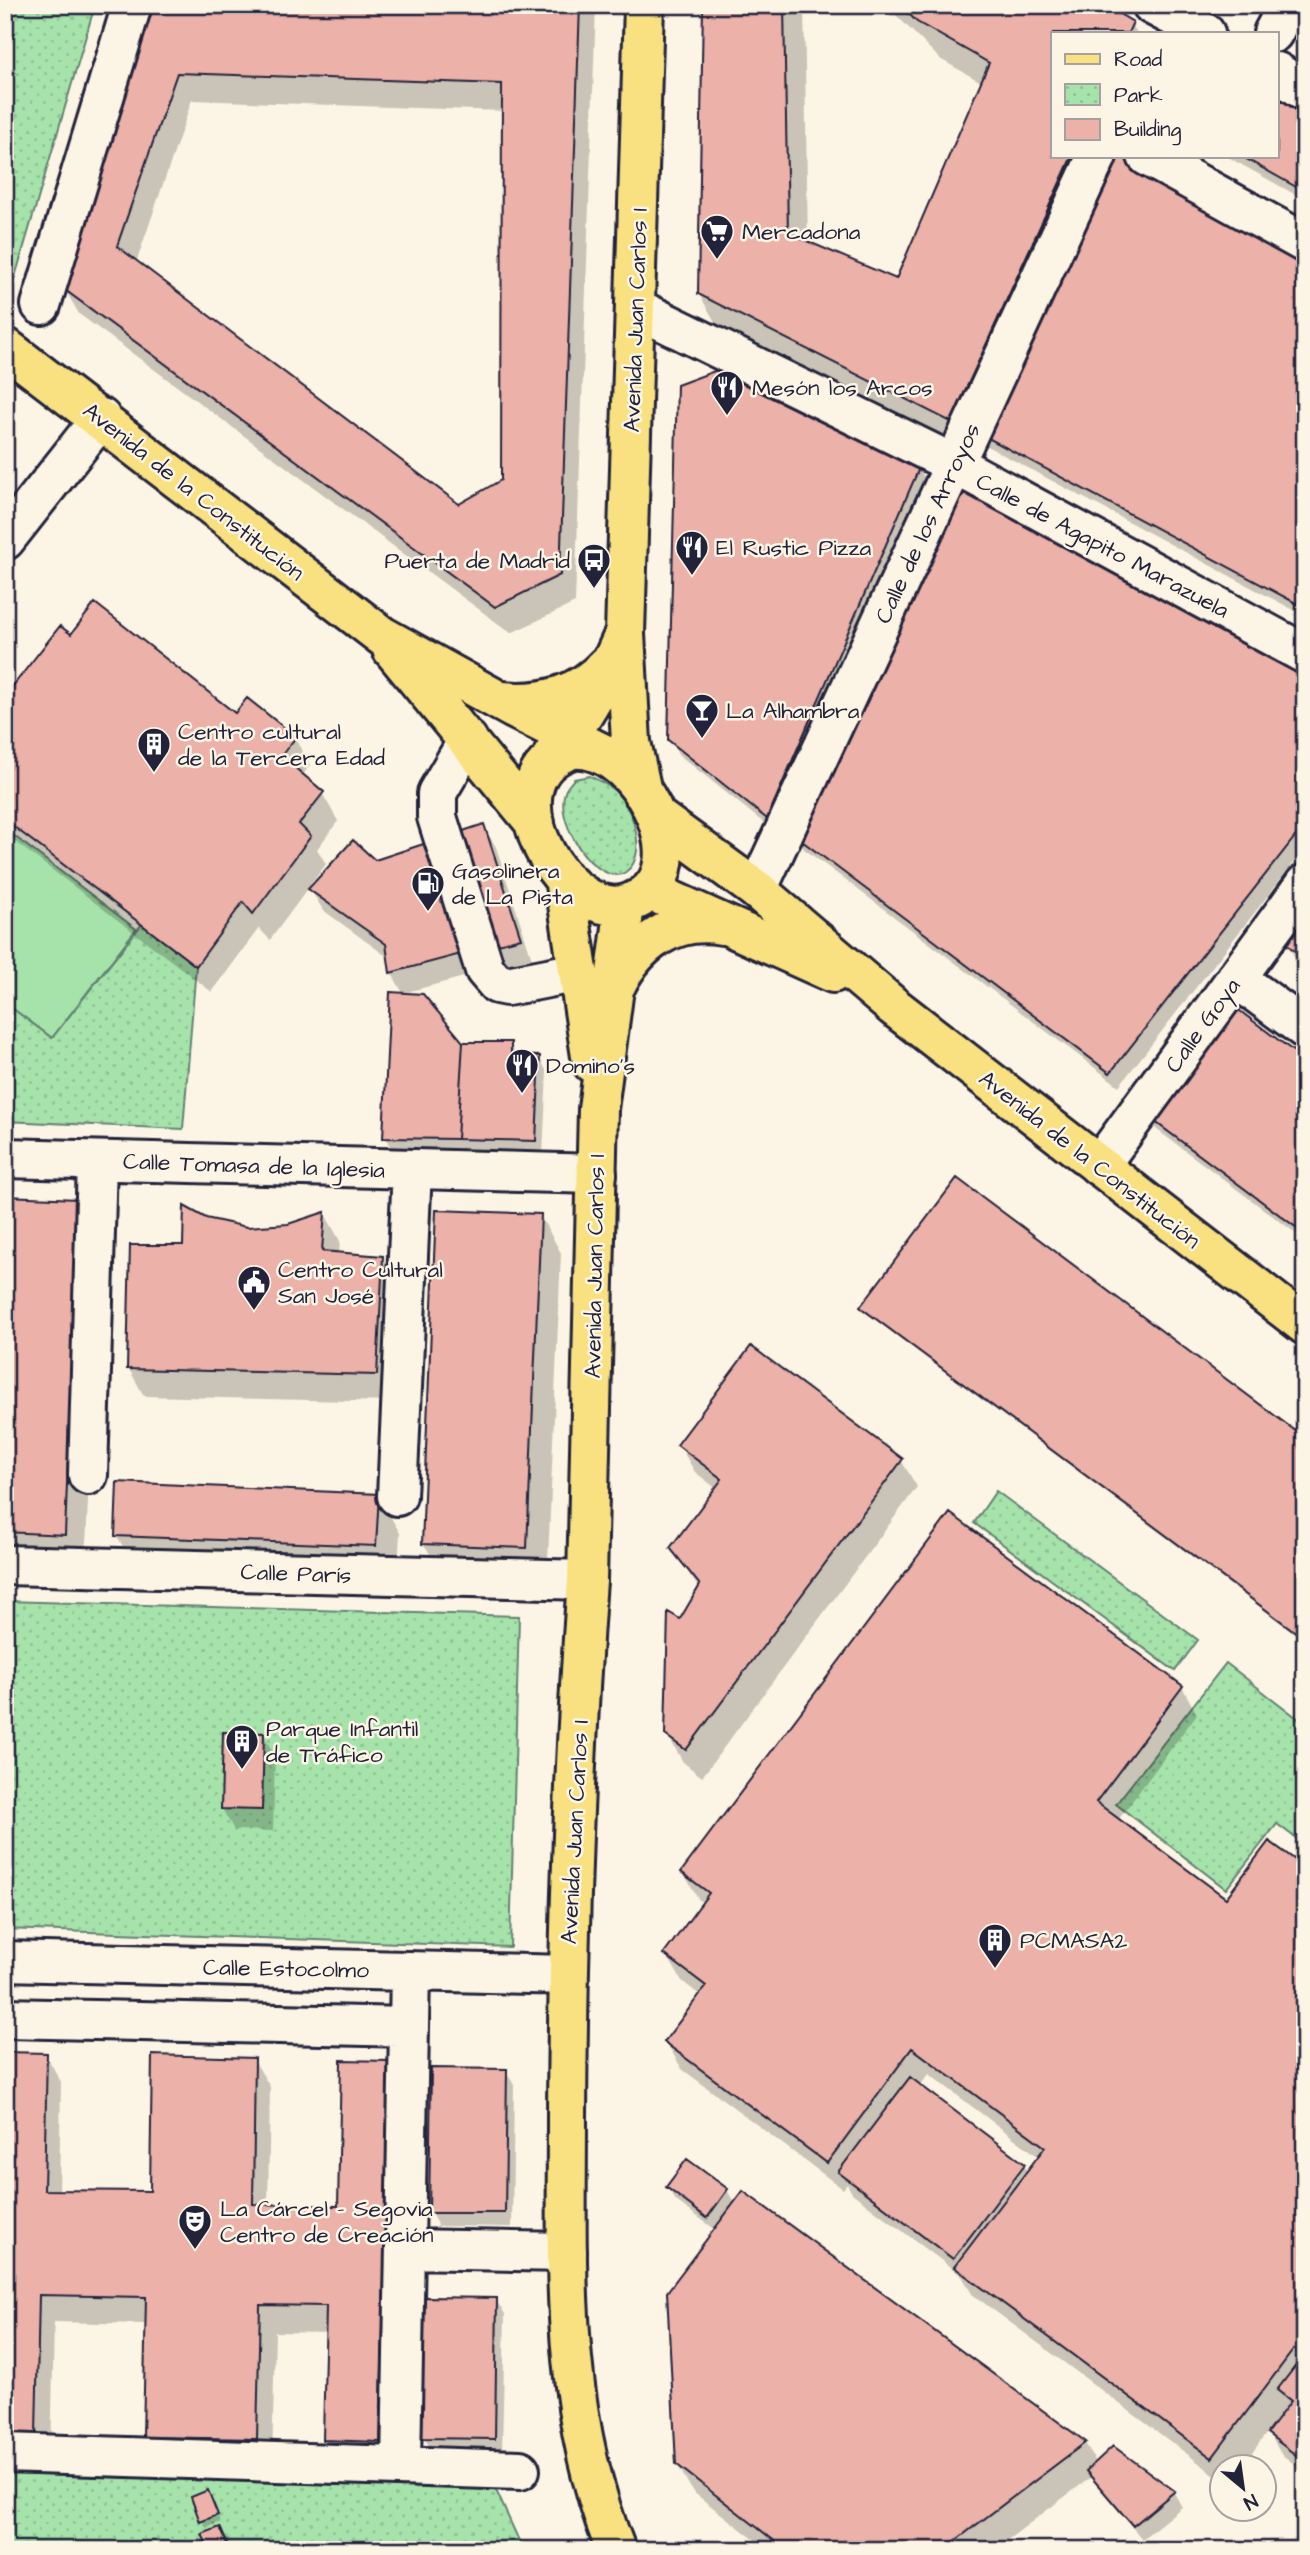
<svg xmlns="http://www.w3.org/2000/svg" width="1310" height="2555" font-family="'Architects Daughter',sans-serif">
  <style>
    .grass { fill: #a6e3ab; stroke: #648273; stroke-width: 2 }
    .park { fill: url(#park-dots); stroke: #648273; stroke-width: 2 }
    .shadow { fill: #0003; fill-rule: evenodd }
    .building { fill: #ecb1a9; stroke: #22223b; stroke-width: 2; fill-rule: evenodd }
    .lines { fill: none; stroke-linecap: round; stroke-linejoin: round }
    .minor-casing { stroke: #22223b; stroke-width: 44 }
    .major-casing { stroke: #22223b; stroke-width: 44 }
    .minor { stroke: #fcf5e5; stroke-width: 38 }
    .major { stroke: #f9e181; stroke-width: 38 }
    .labels { text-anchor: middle; stroke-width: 5; stroke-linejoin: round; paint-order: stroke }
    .poi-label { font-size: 23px; fill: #22223b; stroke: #fcf5e5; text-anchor: start }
    .street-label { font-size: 23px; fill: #22223b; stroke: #fcf5e5 }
  </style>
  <defs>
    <pattern id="park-dots" width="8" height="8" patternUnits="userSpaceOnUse" patternTransform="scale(1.75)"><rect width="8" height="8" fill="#a6e3ab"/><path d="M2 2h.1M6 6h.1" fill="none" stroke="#8fc294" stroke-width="1.8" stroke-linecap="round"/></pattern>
  </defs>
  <rect width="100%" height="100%" fill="#fcf5e5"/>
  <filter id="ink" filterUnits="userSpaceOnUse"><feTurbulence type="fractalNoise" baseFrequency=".0143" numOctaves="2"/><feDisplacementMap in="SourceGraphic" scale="14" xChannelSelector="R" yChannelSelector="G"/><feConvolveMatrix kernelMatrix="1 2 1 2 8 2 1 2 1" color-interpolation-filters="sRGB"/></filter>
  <g filter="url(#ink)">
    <path class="grass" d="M5 829 136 929 52 1038 5 1003Z"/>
    <path class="park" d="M5 5H95L15 277 5 270Z
      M590 776C599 781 610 785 617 793 633 810 645 847 631 867 627 871 623 875 617 875 588 875 555 819 565 792 566 788 571 783 574 779Z
      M142 924 196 966 183 1129 5 1121V1003L52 1038Z
      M996 1491 1198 1640 1175 1671 974 1523Z
      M5 1601 519 1616 510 1947 5 1929Z
      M1226 1663 1305 1724V1845L1277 1824 1226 1889 1116 1804Z
      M5 2474 495 2488 521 2545 513 2550H5Z"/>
    <path class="shadow" d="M150 5H596L575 603 511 633 79 314 63 286ZM192 100 504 111 503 482 459 506 136 263Z
      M705 5H804L808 243 897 281 983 83 940 59 886 5H1101L1131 23 1137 33H1053V156H1123L1305 257V616L985 445 981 438 973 458 721 332 699 294Z
      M1277 93 1305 109V200L1226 156H1277Z
      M919 468 927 482 775 832 678 754 670 739Z
      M72 636 235 715 295 738 310 765 302 776 322 793 338 821 317 849 326 864 311 884 313 886 374 862 483 826 496 847 532 959 403 993 391 972 389 958 323 910 309 887 270 940 259 928 212 992 5 834V699Z
      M1305 679V848L1119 1086 804 849 796 835Z
      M1305 919V965L1295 958 1287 943Z
      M510 1044 517 1057H539L547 1072 543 1154 397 1159 385 1137Z
      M1305 1063V1240L1156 1129 1148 1115Z
      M5 1198 99 1238 85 1571 5 1568Z
      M325 1214 340 1241 339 1254 382 1257 398 1285 392 1402 144 1396 129 1369 185 1247 205 1220 247 1229 288 1226Z
      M540 1215 561 1253 547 1584 446 1581 424 1544Z
      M862 1307 1305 1440V1641L866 1313Z
      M679 1445 901 1460 917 1487 702 1777 683 1762 667 1734 700 1590 672 1548 717 1489 695 1472Z
      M378 1496 400 1533 397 1582 138 1573 117 1536Z
      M1182 1687 1197 1714 1118 1820 1226 1901 1305 1870V2472L1281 2454 1268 2431 1241 2468H1222V2480L972 2294 962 2276 852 2193 847 2184 843 2189 682 2069 666 2042 701 1996 682 1981 666 1954 704 1903 699 1900 683 1872ZM929 2074 1039 2157 1028 2172 1024 2165 920 2086Z
      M263 1734 275 1756 273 1831 234 1830 222 1809Z
      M5 2054 46 2055 61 2082 59 2192 152 2193 254 2060 270 2087 268 2206 340 2208 404 2090 395 2469 341 2467 325 2440 328 2333 275 2332 272 2466 161 2464 145 2436 147 2324 54 2322 51 2461 5 2460Z
      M506 2071 514 2085 512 2227 438 2226 430 2212Z
      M688 2161 727 2190 735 2204 744 2193 1085 2443 1097 2464 1113 2448 1174 2493 1182 2507 1142 2539 1091 2477 994 2550H768L693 2492 677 2464 716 2230 676 2201 668 2187Z
      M496 2300 505 2314 502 2453 432 2451 424 2437Z
      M193 2498H211L221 2522 206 2528Z"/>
    <path class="building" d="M149 5H580L560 575 495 607 61 287ZM177 73 502 84 501 480 459 504 117 246Z
      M703 5H784L788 233 896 279 989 63 917 22 900 5H1104L1133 22 1128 33H1053V156H1072L951 422 698 294Z
      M1277 91 1305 107V176L1298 188 1241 156H1277Z
      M1104 156H1126L1305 255V608L975 431Z
      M728 366 920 466 767 819 668 740 677 385Z
      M958 483 1305 677V824L1110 1073 794 835Z
      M95 603 235 713 247 698 296 737 281 756 324 792 299 824 311 836 253 914 243 902 196 966 5 820V696L60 626 71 634Z
      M484 824 521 938 390 973 386 944 308 889 353 840 375 860Z
      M1305 916V959L1285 943Z
      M390 992 423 994 463 1042 457 1139 383 1138Z
      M1232 1005 1305 1060V1234L1146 1115Z
      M463 1042H511V1055L540 1056 536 1141 457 1139Z
      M957 1178 1305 1438V1639L860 1307Z
      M5 1196 78 1199 65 1535 5 1532Z
      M184 1206 206 1218 247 1227 288 1224 325 1212 322 1251 383 1256 377 1375 127 1369 130 1245H183Z
      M436 1210 541 1214 527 1548 422 1544Z
      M751 1346 903 1459 686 1750 665 1735 668 1612 680 1619 700 1585 670 1548 722 1479 677 1445Z
      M117 1482 379 1494 376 1546 115 1536Z
      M950 1513 1183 1686 1096 1802 1226 1898 1269 1841 1305 1867V2355L1294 2349 1212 2458 954 2267 1045 2147 912 2048 827 2163 664 2042 706 1986 664 1954 709 1893 681 1872Z
      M223 1732 264 1733 262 1810 221 1809Z
      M5 2052 47 2053 44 2190 150 2191 152 2055 255 2058 253 2204 338 2206 341 2060 390 2061 380 2442 323 2440 326 2306 260 2305 257 2439 143 2437 146 2297 39 2295 36 2434 5 2433Z
      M431 2068 507 2069 505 2213H429Z
      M910 2077 1025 2164 953 2259 838 2172Z
      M687 2159 728 2189 707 2218 666 2187Z
      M743 2191 1086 2442 943 2550H786L676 2464 667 2292Z
      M424 2297 497 2298 495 2439 422 2438Z
      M1304 2355H1305V2462L1267 2433 1291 2401 1277 2390Z
      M1113 2446 1175 2491 1133 2526 1086 2471Z
      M208 2490 218 2515 200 2522 191 2497Z
      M220 2527 230 2550H209L202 2534Z"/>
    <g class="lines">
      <defs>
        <path id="minor" d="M1152 5 1205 33
          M1273 33 1288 5
          M1277 72 1305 91
          M1147 156 1305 243
          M41 305 132 5
          M636 308 954 464 1305 654
          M5 540 101 418
          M468 740 437 793V817L485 970 497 984 507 986 578 972
          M757 890 1097 156
          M1236 978 1305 1029
          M5 1158 597 1174
          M1099 1166 1305 884
          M88 1475 97 1161
          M397 1496 412 1169
          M5 1565 587 1580
          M5 1961 568 1975
          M5 2018 409 2027
          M405 2249 567 2252
          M5 2453 520 2470
          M401 2465 410 1971"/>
        <path id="major" d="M5 347 382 636 514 709 608 756
          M392 649 535 823
          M501 701C543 705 579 696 608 664
          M573 749C627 744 685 836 656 883 650 892 642 898 632 902 567 931 479 777 573 749Z
          M553 755C586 717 602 684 622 639
          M642 792 631 742 625 634 644 5
          M657 817 757 890 893 1006 1305 1325
          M564 878 592 1063
          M651 891 833 973
          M616 985C637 943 674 916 722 925
          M616 2550C559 2409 567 2264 567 2116 568 1937 574 1758 587 1580L598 1109 625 905"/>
      </defs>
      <use href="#minor" class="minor-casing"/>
      <use href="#major" class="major-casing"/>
      <use href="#minor" class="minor"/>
      <use href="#major" class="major"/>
    </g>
  </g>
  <defs>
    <symbol id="supermarket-pin" viewBox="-11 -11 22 30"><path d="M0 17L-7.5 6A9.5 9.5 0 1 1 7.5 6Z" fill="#22223b" stroke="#fcf5e5"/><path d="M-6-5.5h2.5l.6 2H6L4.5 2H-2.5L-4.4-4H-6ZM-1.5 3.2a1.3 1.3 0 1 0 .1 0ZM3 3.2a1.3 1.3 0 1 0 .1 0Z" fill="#fff"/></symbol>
    <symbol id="restaurant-pin" viewBox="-11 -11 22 30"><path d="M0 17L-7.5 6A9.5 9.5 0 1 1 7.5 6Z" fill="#22223b" stroke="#fcf5e5"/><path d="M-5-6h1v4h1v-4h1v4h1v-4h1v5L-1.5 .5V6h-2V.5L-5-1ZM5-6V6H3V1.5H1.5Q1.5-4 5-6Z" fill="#fff"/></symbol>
    <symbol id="bus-pin" viewBox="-11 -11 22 30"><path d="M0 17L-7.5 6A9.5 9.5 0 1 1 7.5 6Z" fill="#22223b" stroke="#fcf5e5"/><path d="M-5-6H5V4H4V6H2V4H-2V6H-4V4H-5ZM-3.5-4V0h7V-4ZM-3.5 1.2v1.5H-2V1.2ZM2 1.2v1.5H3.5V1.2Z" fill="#fff"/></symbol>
    <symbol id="bar-pin" viewBox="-11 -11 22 30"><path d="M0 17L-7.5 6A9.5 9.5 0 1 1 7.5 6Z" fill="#22223b" stroke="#fcf5e5"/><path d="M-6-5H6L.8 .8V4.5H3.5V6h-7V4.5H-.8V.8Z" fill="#fff"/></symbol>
    <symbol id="building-pin" viewBox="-11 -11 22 30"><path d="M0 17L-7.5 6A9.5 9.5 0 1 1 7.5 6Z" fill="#22223b" stroke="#fcf5e5"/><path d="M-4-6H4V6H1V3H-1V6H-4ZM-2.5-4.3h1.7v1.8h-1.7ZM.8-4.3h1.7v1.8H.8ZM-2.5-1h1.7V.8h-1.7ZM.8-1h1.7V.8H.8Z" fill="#fff"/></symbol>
    <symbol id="fuel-pin" viewBox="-11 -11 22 30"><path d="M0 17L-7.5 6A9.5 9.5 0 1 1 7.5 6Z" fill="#22223b" stroke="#fcf5e5"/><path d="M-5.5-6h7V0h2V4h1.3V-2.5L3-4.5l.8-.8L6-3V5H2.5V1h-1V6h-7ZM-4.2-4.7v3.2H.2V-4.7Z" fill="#fff"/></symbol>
    <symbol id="civic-pin" viewBox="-11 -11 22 30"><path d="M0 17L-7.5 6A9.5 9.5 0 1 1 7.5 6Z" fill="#22223b" stroke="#fcf5e5"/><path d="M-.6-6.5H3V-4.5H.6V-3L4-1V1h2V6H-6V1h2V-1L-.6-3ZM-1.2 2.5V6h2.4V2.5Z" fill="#fff"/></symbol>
    <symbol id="theatre-pin" viewBox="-11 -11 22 30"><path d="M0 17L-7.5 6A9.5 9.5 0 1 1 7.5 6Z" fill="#22223b" stroke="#fcf5e5"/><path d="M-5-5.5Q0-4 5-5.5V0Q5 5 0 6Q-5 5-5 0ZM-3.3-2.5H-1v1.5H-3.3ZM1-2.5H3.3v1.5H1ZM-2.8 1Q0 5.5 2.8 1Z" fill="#fff"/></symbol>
  </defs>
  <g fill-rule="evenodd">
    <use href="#supermarket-pin" x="698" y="212" width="38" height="52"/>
    <use href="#restaurant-pin" x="708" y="368" width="38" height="52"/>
    <use href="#restaurant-pin" x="673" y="528" width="38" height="52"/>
    <use href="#bus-pin" x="575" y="541" width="38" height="52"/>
    <use href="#bar-pin" x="683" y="691" width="38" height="52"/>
    <use href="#building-pin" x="135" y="725" width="38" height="52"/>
    <use href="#fuel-pin" x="409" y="864" width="38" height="52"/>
    <use href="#restaurant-pin" x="503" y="1046" width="38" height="52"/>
    <use href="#civic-pin" x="235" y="1263" width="38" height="52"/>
    <use href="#building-pin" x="223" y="1722" width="38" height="52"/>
    <use href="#building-pin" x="976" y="1921" width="38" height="52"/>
    <use href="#theatre-pin" x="176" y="2202" width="38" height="52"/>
  </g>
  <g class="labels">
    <g class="poi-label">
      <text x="742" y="239">Mercadona</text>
      <text x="752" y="395">Mesón los Arcos</text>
      <text x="716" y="555">El Rustic Pizza</text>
      <text x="570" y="568" text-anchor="end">Puerta de Madrid</text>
      <text x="726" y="718">La Alhambra</text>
      <text x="178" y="739">Centro cultural<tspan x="178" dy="26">de la Tercera Edad</tspan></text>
      <text x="452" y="878">Gasolinera<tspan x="452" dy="26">de La Pista</tspan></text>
      <text x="546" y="1073">Domino's</text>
      <text x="278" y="1277">Centro Cultural<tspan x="278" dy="26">San José</tspan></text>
      <text x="266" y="1736">Parque Infantil<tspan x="266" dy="26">de Tráfico</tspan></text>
      <text x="1020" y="1948">PCMASA2</text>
      <text x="220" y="2216">La Cárcel - Segovia<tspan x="220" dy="26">Centro de Creación</tspan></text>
    </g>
    <g class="street-label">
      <text transform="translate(635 320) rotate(-88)" y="8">Avenida Juan Carlos I</text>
      <text transform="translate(194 491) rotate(38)" y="8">Avenida de la Constitución</text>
      <text transform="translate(927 523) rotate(-65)" y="8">Calle de los Arroyos</text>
      <text transform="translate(1103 545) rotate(28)" y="8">Calle de Agapito Marazuela</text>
      <text transform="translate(1202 1025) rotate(-54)" y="8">Calle Goya</text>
      <text transform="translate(1090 1159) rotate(38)" y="8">Avenida de la Constitución</text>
      <text transform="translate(254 1165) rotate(2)" y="8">Calle Tomasa de la Iglesia</text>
      <text transform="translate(594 1266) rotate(-89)" y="8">Avenida Juan Carlos I</text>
      <text transform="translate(296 1573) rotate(2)" y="8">Calle París</text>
      <text transform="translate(574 1832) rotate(-87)" y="8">Avenida Juan Carlos I</text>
      <text transform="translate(286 1968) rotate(1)" y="8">Calle Estocolmo</text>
    </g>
  </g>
  <rect width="1310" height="2555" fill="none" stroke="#fcf5e5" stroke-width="28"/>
  <rect x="14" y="14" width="1282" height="2527" fill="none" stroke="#22223b" stroke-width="2.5" filter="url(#ink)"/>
  <rect x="1051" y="32" width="228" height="126" fill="#fcf5e5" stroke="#a5a1a1" stroke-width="2"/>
  <rect x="1065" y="54" width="35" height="10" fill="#f9e181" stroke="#a5a1a1" stroke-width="2"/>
  <text x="1114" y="66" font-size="21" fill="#22223b">Road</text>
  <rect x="1065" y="84" width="35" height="21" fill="url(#park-dots)" stroke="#a5a1a1" stroke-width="2"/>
  <text x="1114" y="102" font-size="21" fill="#22223b">Park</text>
  <rect x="1065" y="119" width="35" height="21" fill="#ecb1a9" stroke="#a5a1a1" stroke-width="2"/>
  <text x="1114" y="136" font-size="21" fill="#22223b">Building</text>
  <g transform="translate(1243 2488) rotate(151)"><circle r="33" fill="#fcf5e5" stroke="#a5a1a1" stroke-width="2"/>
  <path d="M0-5L12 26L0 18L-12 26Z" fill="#22223b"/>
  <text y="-10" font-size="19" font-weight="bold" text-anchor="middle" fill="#22223b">N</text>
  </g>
</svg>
